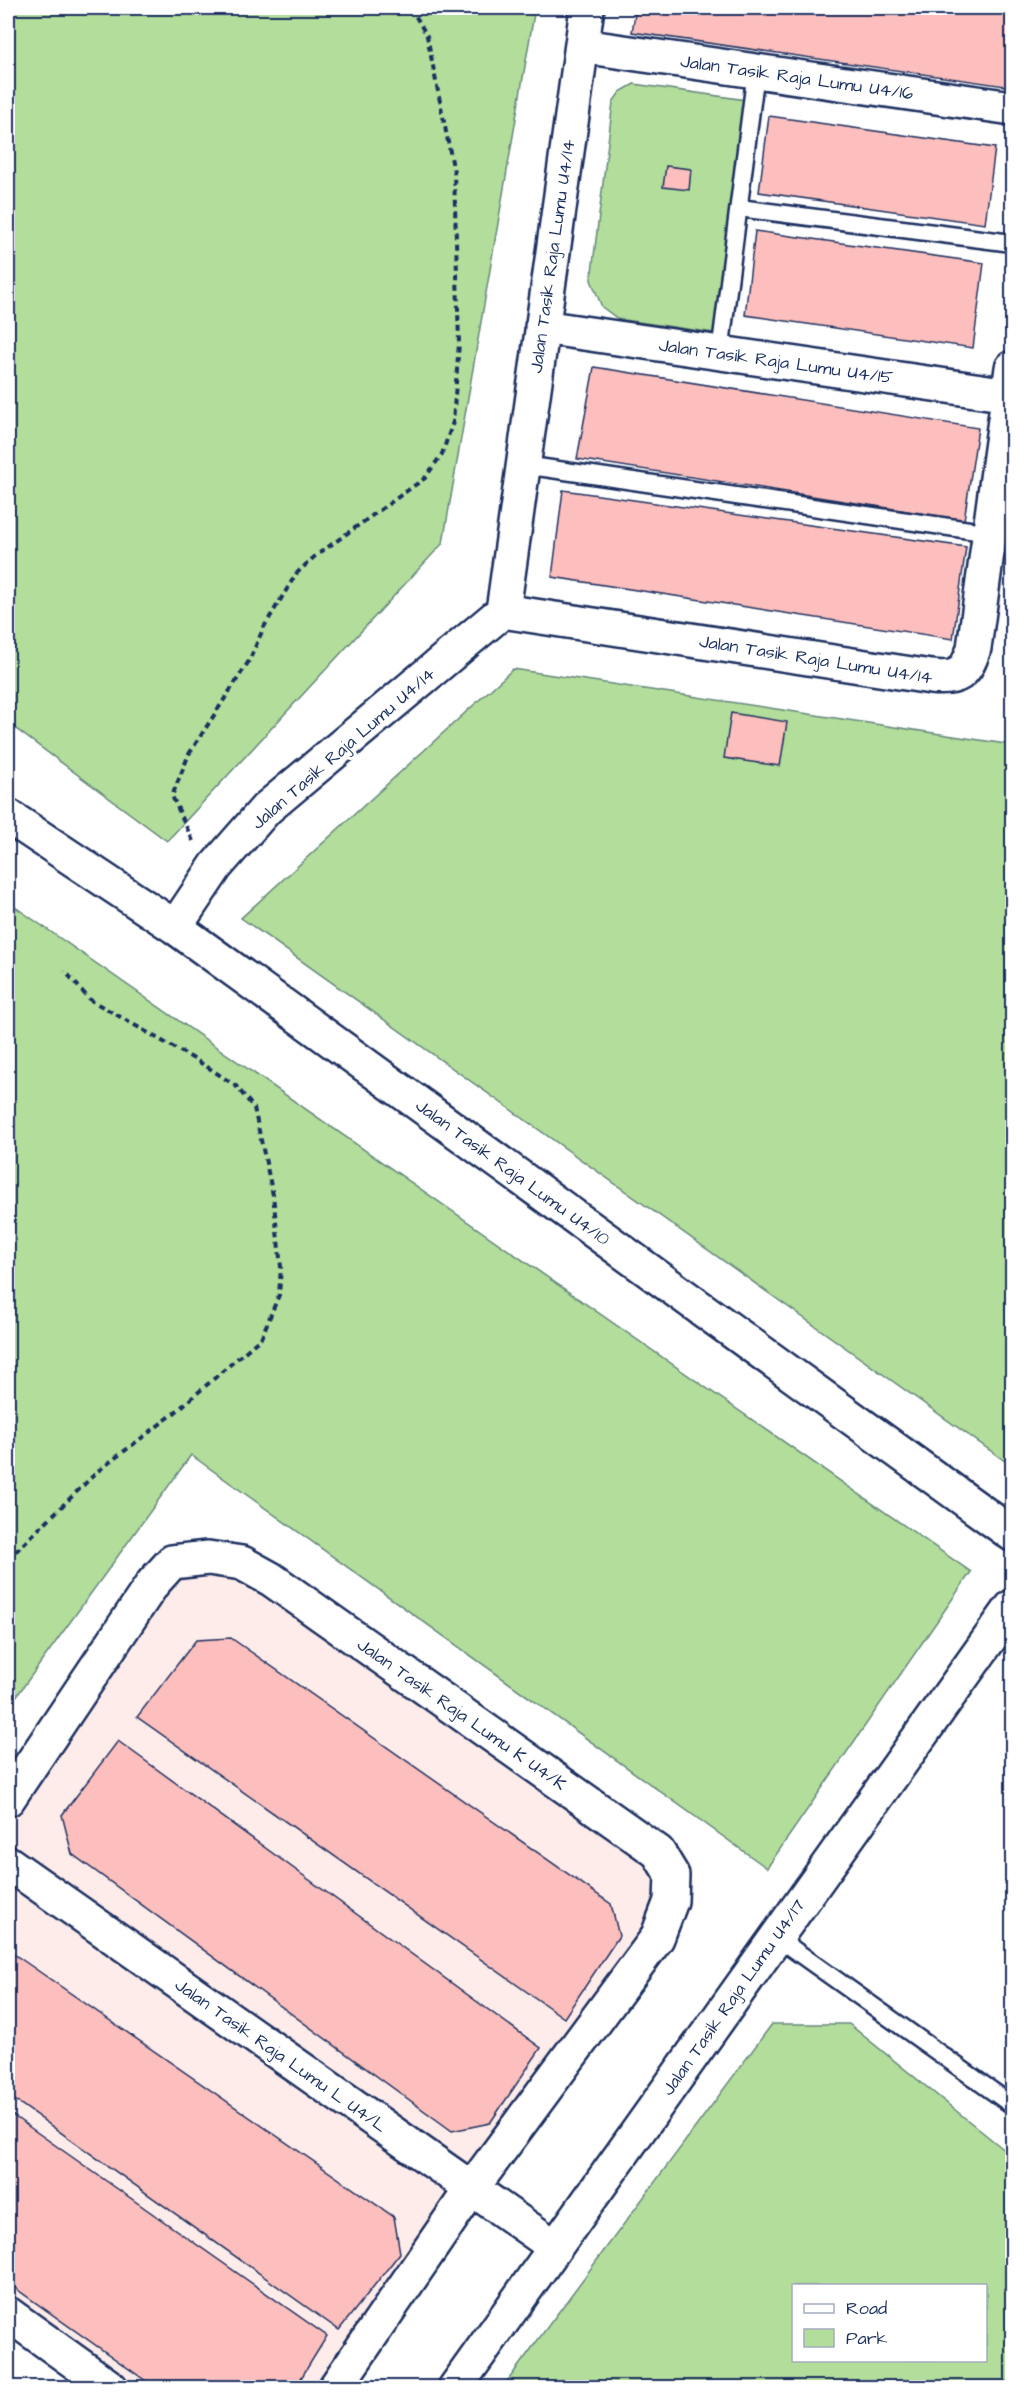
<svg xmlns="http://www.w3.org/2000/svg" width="1020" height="2395" font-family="'Architects Daughter',sans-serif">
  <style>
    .built { fill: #feeceb }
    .green { fill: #b2dd9b; stroke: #66867c; stroke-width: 1.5; fill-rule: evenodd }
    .building { fill: #fcbfbd; stroke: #1b2f5e; stroke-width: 1.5 }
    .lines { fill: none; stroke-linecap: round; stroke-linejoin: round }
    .service-casing { stroke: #1b2f5e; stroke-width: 21 }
    .minor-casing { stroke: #1b2f5e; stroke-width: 38 }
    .path { stroke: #1b2f5e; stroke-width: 4; stroke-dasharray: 6 4.5; stroke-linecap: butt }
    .service { stroke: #fff; stroke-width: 16 }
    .minor { stroke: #fff; stroke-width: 33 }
    .labels { text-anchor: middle; stroke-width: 6; stroke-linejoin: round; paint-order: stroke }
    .street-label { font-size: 18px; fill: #1b2f5e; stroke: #fff }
  </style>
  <rect width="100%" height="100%" fill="#fff"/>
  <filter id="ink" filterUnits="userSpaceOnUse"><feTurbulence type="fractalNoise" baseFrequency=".0167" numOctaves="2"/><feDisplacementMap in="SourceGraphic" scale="12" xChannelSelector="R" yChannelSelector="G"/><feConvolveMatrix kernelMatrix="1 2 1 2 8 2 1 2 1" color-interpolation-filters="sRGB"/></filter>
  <g filter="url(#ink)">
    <path class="built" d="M204 1576 239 1578 645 1860 657 1879 653 1898 640 1929 320 2387H135L8 2297V1816L175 1577Z"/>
    <path class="green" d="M8 8H535L443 543 167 841 8 723Z
      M634 84 746 100 715 333 618 319 602 307 591 280 613 102 620 92Z
      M513 669 1012 745V1466L241 918Z
      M8 902 971 1572 767 1868 191 1455 8 1708Z
      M772 2024H849L1012 2156V2387H503ZM794 2286H986V2360H794Z"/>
    <path class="building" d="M636 8H1012V87L632 32Z
      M769 116 995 148 985 224 759 192Z
      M666 166 691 169 689 190 663 187Z
      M755 231 984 263 973 348 745 315Z
      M594 367 978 428 964 520 577 459Z
      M563 490 966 547 953 639 552 577Z
      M731 713 787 722 780 766 724 758Z
      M231 1638 611 1904 619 1936 564 2018 137 1717 196 1640Z
      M118 1741 541 2048 490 2123 452 2131 72 1854 62 1815Z
      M8 1950 394 2217 400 2253 339 2330 8 2095Z
      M8 2112 327 2336 295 2388H156L8 2283Z"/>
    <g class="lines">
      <defs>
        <path id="service" d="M739 208 1012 243
          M720 353 756 71
          M524 465 990 533
          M776 1937 1012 2105"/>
        <path id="minor" d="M582 46 1012 108
          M542 327 1009 395
          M503 611 931 677C958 680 966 674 974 648L1012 368
          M8 816 175 927 1012 1534
          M175 927 216 866 266 809 503 611 587 8
          M8 1799 153 1583 172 1562 208 1558 242 1563 271 1579 658 1852 672 1875 671 1901 657 1938 472 2188 335 2388
          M8 1863 555 2247
          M8 2314 111 2388
          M455 2388 1012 1607"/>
      </defs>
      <use href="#service" class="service-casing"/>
      <use href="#minor" class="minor-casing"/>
      <path class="path" d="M193 841 172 796 189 754 249 661 264 627 296 574 314 557 425 478 442 454 453 422 459 343 454 172 427 36 411 8
        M8 1559 98 1471 172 1415 261 1338 279 1295 281 1267 273 1195 254 1108 236 1086 206 1066 89 999 65 971"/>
      <use href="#service" class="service"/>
      <use href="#minor" class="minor"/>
    </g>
  </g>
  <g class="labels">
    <g class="street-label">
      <text transform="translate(797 77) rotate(8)" y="6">Jalan Tasik Raja Lumu U4/16</text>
      <text transform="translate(552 256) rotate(-82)" y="6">Jalan Tasik Raja Lumu U4/14</text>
      <text transform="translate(776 361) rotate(8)" y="6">Jalan Tasik Raja Lumu U4/15</text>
      <text transform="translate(816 659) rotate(9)" y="6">Jalan Tasik Raja Lumu U4/14</text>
      <text transform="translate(343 748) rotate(-41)" y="6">Jalan Tasik Raja Lumu U4/14</text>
      <text transform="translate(513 1172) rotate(36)" y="6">Jalan Tasik Raja Lumu U4/10</text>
      <text transform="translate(462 1714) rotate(35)" y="6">Jalan Tasik Raja Lumu K U4/K</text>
      <text transform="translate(733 1997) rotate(-55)" y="6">Jalan Tasik Raja Lumu U4/17</text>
      <text transform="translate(281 2055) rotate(35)" y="6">Jalan Tasik Raja Lumu L U4/L</text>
    </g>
  </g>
  <rect width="1020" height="2395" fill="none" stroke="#fff" stroke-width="30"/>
  <rect x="15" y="15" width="990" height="2365" fill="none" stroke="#1b2f5e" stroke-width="2" filter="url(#ink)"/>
  <rect x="792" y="2284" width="195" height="78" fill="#ffffff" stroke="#a4acbf" stroke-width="1.5"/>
  <rect x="804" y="2304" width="30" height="9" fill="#ffffff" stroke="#a4acbf" stroke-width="1.5"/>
  <text x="846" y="2314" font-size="18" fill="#1b2f5e">Road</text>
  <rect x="804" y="2329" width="30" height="18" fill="#b2dd9b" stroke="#a4acbf" stroke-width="1.5"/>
  <text x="846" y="2344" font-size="18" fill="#1b2f5e">Park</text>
</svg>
